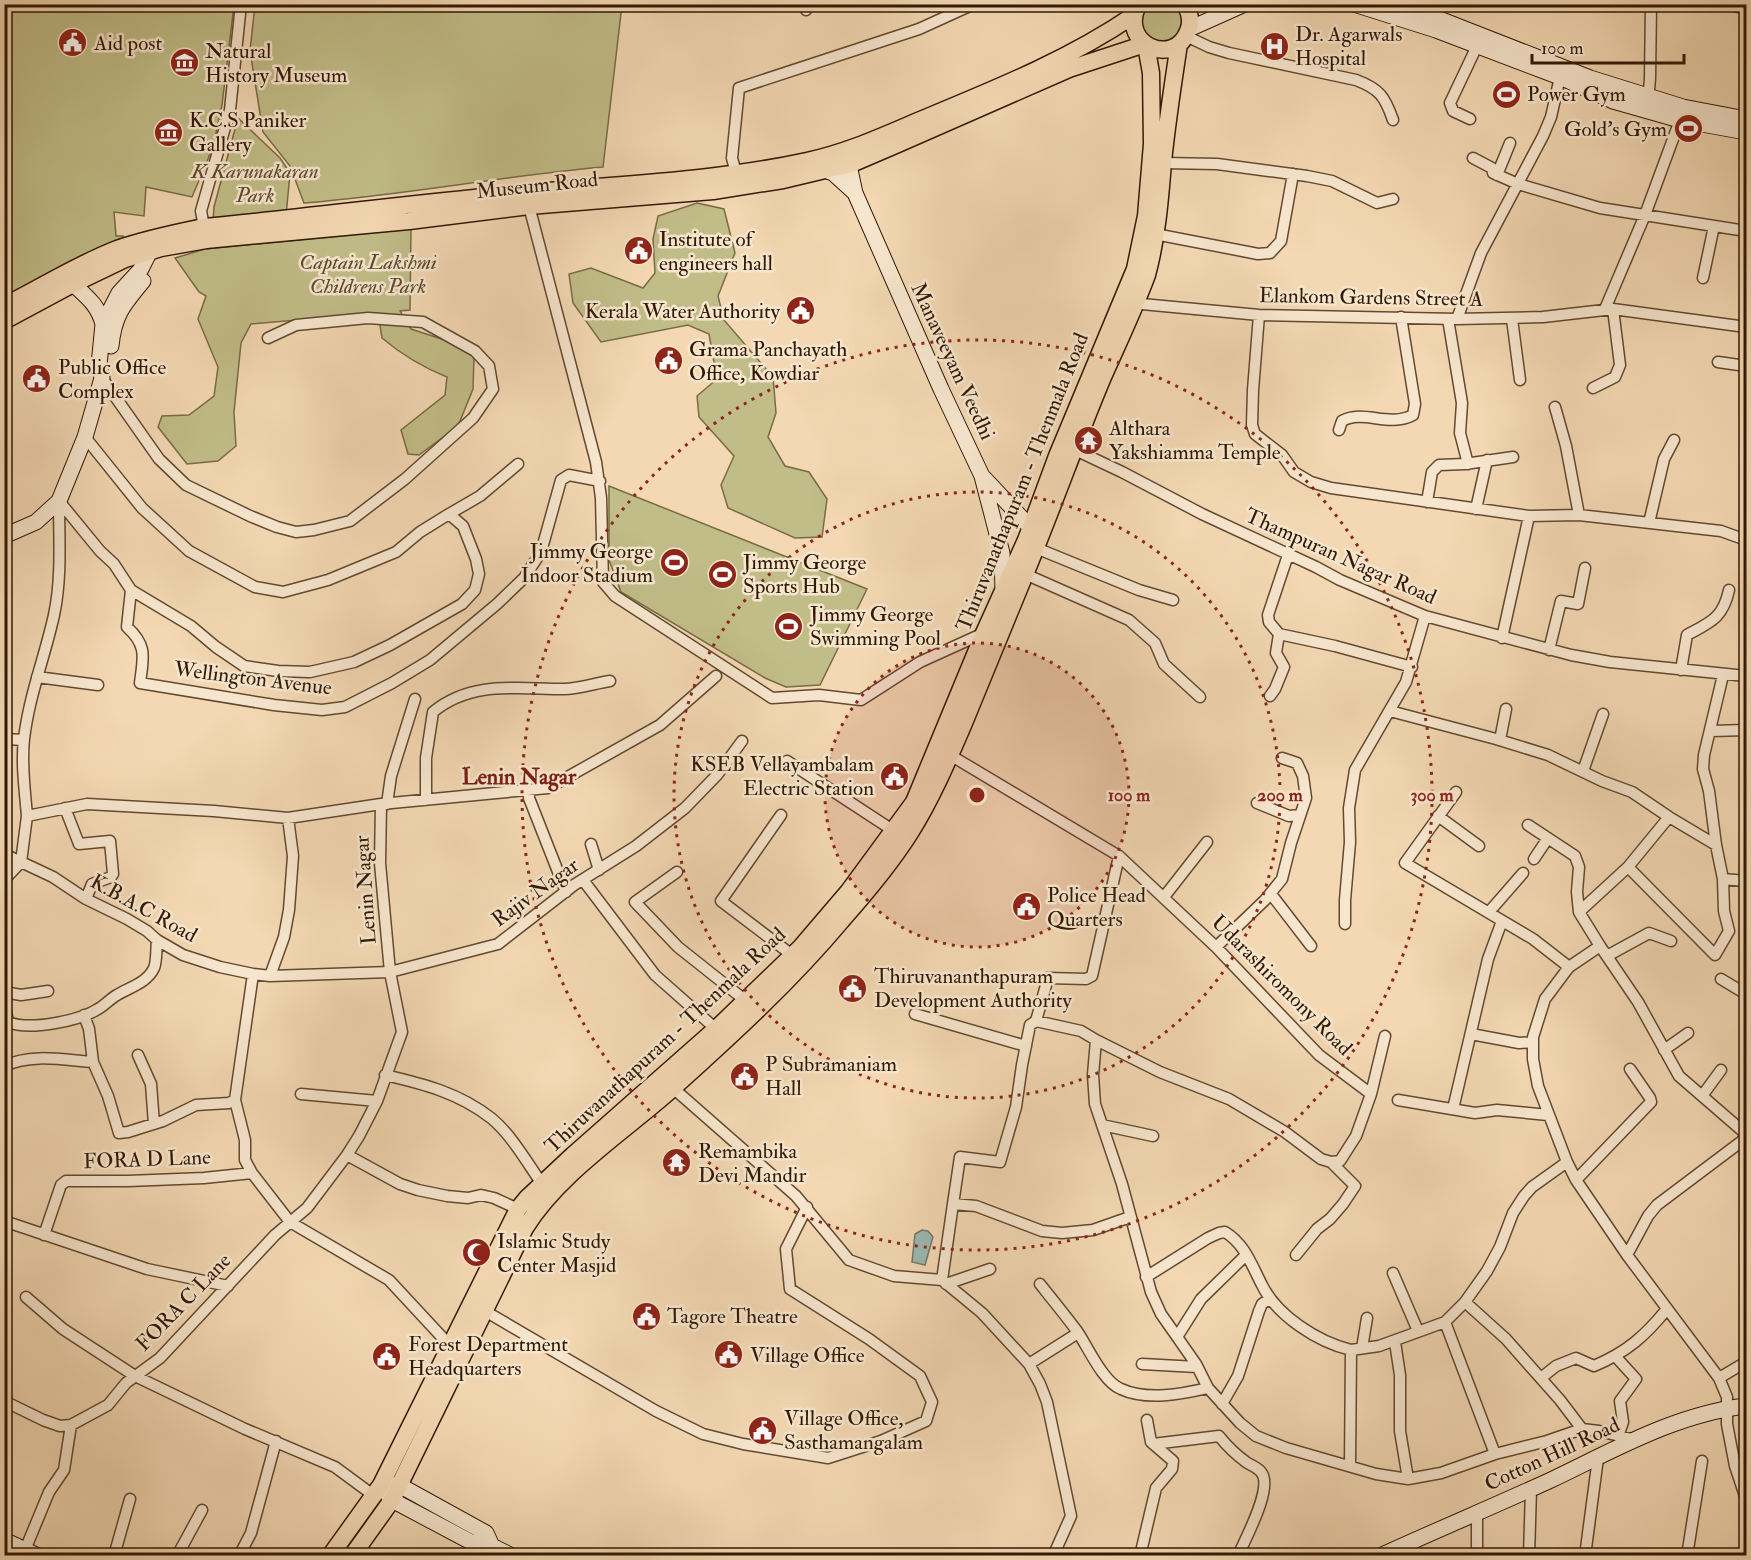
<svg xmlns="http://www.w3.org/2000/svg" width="1751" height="1560" font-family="'IM FELL Double Pica',serif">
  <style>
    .green { fill: #c1bd88; stroke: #796b46; stroke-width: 1.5 }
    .water { fill: #9bb9b1; stroke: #71796c; stroke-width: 1.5 }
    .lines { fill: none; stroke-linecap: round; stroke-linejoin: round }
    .street-casing { stroke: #624930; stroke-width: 13 }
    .secondary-casing { stroke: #311904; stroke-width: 17 }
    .primary-casing { stroke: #311904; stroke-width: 19 }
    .street { stroke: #f7e6ce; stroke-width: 10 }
    .secondary { stroke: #f7e6ce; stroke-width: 15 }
    .primary { stroke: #f3d8b3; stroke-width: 16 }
    .ring { fill: none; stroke: #8f2418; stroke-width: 3; stroke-dasharray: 3 6 }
    .labels { text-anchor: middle; stroke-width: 5; stroke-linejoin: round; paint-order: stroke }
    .poi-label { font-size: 21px; fill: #311904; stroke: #f7e6ce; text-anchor: start }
    .park-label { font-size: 21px; font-style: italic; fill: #5c4a2c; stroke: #f7e6ce }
    .street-label { font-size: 21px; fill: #311904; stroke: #f7e6ce }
    .neighbourhood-label { font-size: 22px; font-weight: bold; fill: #7a1f14; stroke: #f7e6ce }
    .centre { fill: #8f2418; stroke: #f7e6ce; stroke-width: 3 }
    .ring-label { font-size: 18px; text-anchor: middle; font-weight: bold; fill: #8f2418; stroke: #f7e6ce; stroke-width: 5; stroke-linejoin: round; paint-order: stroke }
  </style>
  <rect width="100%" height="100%" fill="#f3d8b3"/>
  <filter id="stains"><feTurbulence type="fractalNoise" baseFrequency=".00333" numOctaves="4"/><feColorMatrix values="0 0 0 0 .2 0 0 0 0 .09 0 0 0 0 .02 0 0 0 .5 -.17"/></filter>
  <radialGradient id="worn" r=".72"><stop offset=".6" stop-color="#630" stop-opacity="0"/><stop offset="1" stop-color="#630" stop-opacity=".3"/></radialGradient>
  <path class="green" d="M5 5H234L222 105 213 147 192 197 146 187 144 216 114 212 116 236H123L126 244 5 303Z
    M255 5H622L603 167C503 176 404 195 304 203L290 166 263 132 250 51Z
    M1144 5H1179L1184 13 1183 32 1170 42 1152 41 1142 31 1140 10Z
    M238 118 280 158 290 173 286 216 213 221 214 207Z
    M697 203 724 209 735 253 718 296 724 320 773 377 776 413 768 437 785 466 809 472 827 499 822 537 795 538 728 508 721 485 734 456 699 417 697 396 717 379 709 334 688 325 601 342 573 303 569 274 591 268 643 288 655 273 653 239 658 216Z
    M411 229 410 310 400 311 411 329 457 344 474 356 473 389 458 426 419 455 408 454 401 430 445 395 447 377C422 367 402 355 382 338L378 313 251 324 241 343 234 412 236 446 218 461 187 464 158 427 162 416 189 415 214 396 218 367 198 319 206 296 199 292 175 258 205 249Z
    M609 486 867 589 820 685 786 687 765 678 621 592 609 560Z"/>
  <path class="water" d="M922 1230 928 1231 933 1237 925 1265 912 1262 915 1234Z"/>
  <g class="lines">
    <defs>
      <path id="street" d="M805 4 806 10
        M1727 4 1746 9
        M1186 36 1209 47 1229 53 1356 80C1380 89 1385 97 1393 120
        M1648 103 1650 78 1651 4
        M1470 119 1453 111 1450 103 1477 46
        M1473 158 1492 168 1493 173 1518 184 1600 208 1746 231
        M1163 163 1217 164 1307 176 1332 181 1377 203 1393 199
        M736 173 732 158 739 88 919 29 974 4
        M1497 175 1510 143
        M529 206 596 462 601 498 603 582 615 596 772 698 819 695 861 700 920 662 984 633
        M204 227 201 211 230 110 241 4
        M1155 234 1258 254 1270 253 1281 241 1293 174
        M1703 278 1714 226
        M1131 303 1259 315 1457 319 1543 317 1613 309 1746 327
        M1605 309 1645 215 1680 120
        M1259 315 1253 390 1252 425 1255 434 1282 455 1294 472 1311 482 1331 488 1529 516 1579 515 1721 531 1746 540
        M1448 319 1462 403 1460 433 1468 464
        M1457 319 1481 253 1543 136 1551 117 1560 77
        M1512 319 1520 380
        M1718 362 1746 366
        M102 378 159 459 186 485 250 516 277 527 296 532 314 530 350 521 405 479 473 418 493 389 489 366 475 351 423 322 368 318 296 325 268 338
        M1593 388 1615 377 1620 365 1613 309
        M1555 407 1566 446 1579 515
        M1339 430 1342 421C1364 409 1388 428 1413 415L1415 404 1401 317
        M1069 447 1122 472 1202 514 1316 567 1340 580 1425 616 1571 655 1610 662 1746 676
        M59 501 100 551 114 564 131 590 191 626 216 647 244 666 278 671 310 672 354 662 390 645 462 604 475 590 479 574 476 559 463 526 449 514 420 532 396 552 328 580 283 592 255 587 189 551 142 508 85 437
        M1427 502 1432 472 1439 465 1465 464 1513 457
        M1476 509 1487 460
        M449 514 480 496 518 464
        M1649 523 1664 459 1674 440
        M1036 548 1139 590 1173 600
        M1288 555 1268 615 1269 622 1279 634 1335 646 1412 667
        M1025 574 1129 620 1155 643 1164 664 1200 697
        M131 590 127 627C148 646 143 658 140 683L274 705 322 710 345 707 392 683 430 660 497 604 524 578 541 552 561 480 569 475 600 481
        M1502 638 1529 516
        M1549 650 1561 601 1578 604 1585 568
        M1681 670 1687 635C1711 622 1723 618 1729 590
        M37 677 98 685
        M1270 696 1275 689 1284 667 1276 653 1279 634
        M1390 711 1496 739 1548 755 1602 781 1632 792 1669 817 1716 845 1723 879 1746 881
        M1711 731 1746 730
        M4 739 24 740
        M1500 740 1506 709
        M945 752 1119 856 1216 947 1319 1055 1371 1094 1356 1136 1340 1161 1331 1162 1321 1159 1285 1132 1229 1099 1160 1072 1096 1040 1081 1031 1036 1021 1048 978 1086 979 1092 976 1119 856
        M787 761 897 833
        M1583 771 1603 714
        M529 791V798L566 892
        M1456 792 1405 863 1533 939 1569 967
        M426 800V758L433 712C472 680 518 689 564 689 579 689 596 683 610 681
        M1257 803 1289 816 1300 815
        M381 804 380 863 390 972 498 944 574 885 636 846 685 808 717 775 742 741
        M387 804 391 776 415 699
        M65 808 79 844 110 841 113 874 111 877 92 884 86 899
        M781 815 721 901 796 958
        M27 816C25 791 21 764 24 739 29 696 45 656 54 615 62 577 59 539 59 501
        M1438 816 1479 846
        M1528 825 1575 856 1579 867 1577 892 1579 912 1600 946
        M591 844 599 870
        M1716 845 1709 791 1703 769 1704 755 1723 675
        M4 854 53 877 86 899 127 919 147 931 157 940 183 955 220 967 253 974 270 976 390 972 402 1032 377 1101 359 1136 347 1155 307 1208 275 1235 160 1358 126 1383 108 1405 71 1425 60 1426 43 1420 4 1401
        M1534 859 1548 838
        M21 862 27 816 87 804 214 811 288 818 381 804 548 788 660 725 716 676
        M1628 867 1715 955 1729 931 1724 911 1723 879
        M677 872 635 902 678 947 746 1001
        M4 880 21 862
        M583 880 655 975 716 1029
        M1271 894 1311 946
        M1164 897 1207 842
        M1489 912 1523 873
        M1579 912 1628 867 1669 817
        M1345 924V900L1350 842 1349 808 1355 770 1406 682 1425 616
        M1216 947 1265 900 1282 879 1291 843 1306 798 1303 776 1297 763 1282 758
        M1607 956 1649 933 1671 941
        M253 974 235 1100 245 1140V1160L252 1173 290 1222 389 1280 453 1349
        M270 976 284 937 289 910 293 856 288 818
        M1721 979 1746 994
        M4 992 21 995 48 991
        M4 1002 8 1022C29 1031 79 1021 98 1009 105 1005 110 999 117 995 130 987 147 983 154 968 157 961 156 948 157 940
        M915 1014 1026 1046
        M84 1015 89 1029 93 1062 108 1096 119 1133 128 1132 163 1121 196 1105 229 1103 235 1100
        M1471 1034 1519 1043 1533 1042
        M1096 1040 1093 1075 1095 1104 1122 1184 1151 1292 1161 1314 1196 1364 1208 1388 1240 1423 1256 1436 1286 1448 1376 1474 1408 1479 1441 1473 1495 1454 1547 1441 1582 1429 1599 1431 1632 1439
        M1664 1050 1688 1033
        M138 1055 151 1084 154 1124
        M4 1066C32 1053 64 1060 93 1062
        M385 1075C424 1084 459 1093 491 1118 511 1134 528 1164 542 1184
        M673 1088 796 1196 849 1260 894 1276 942 1280 982 1313 1029 1364 1078 1333
        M301 1094 377 1101
        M1371 1094 1385 1036
        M1702 1096 1721 1070
        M1398 1100 1475 1113 1497 1110 1548 1115
        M1453 1109 1488 959 1502 921
        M1102 1125 1153 1136
        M1746 1138 1657 1205 1648 1216 1627 1255 1719 1378 1727 1397V1424L1735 1466 1746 1499
        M347 1155 400 1184 418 1190 447 1196 468 1198 481 1195 494 1198 518 1209
        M1576 1180 1651 1102 1650 1098 1630 1069
        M953 1204 960 1157 1000 1162 1016 1107 1022 1065 1030 1025 1036 1021
        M4 1221 147 1269 228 1286
        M44 1235 61 1185 66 1181H128L204 1178 252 1173
        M1296 1255 1317 1229 1330 1219 1343 1204 1355 1186 1331 1162
        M1627 1255 1576 1180 1567 1162 1538 1086 1533 1059V1037L1545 999 1569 967 1600 946 1638 1002 1679 1076 1746 1134
        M1393 1273 1418 1331
        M1146 1277 1208 1238 1219 1233 1225 1232C1245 1244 1252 1266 1262 1285 1277 1316 1318 1342 1351 1350
        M942 1280 953 1204 976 1206 1042 1231 1062 1233 1093 1230 1130 1217
        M946 1284 990 1269
        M1040 1284C1052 1299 1065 1315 1077 1331 1088 1347 1103 1382 1121 1389 1147 1401 1182 1394 1208 1388
        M26 1297 63 1329 135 1376 245 1429 335 1467 373 1495
        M1465 1302 1506 1339 1560 1400 1582 1429
        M485 1311 656 1411 703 1434 743 1444 828 1458 881 1441 926 1421 932 1402 920 1376 869 1339 790 1289 786 1249 807 1207
        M1445 1322 1495 1454
        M1177 1337 1201 1299 1246 1255
        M1395 1342 1400 1375V1431L1408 1479
        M1362 1348 1367 1318
        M1616 1357 1636 1379 1620 1401 1623 1422 1618 1436
        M1029 1364 1040 1384 1047 1402 1071 1516 1054 1554
        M1142 1364 1197 1367
        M1541 1378 1556 1366 1576 1358 1594 1366C1627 1352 1645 1336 1667 1309
        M1719 1378 1746 1362
        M1222 1404 1238 1376 1259 1311 1262 1304 1269 1299
        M1153 1444 1219 1436C1227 1446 1235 1454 1246 1462 1250 1465 1257 1467 1261 1472 1274 1487 1245 1539 1238 1556
        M1350 1466 1351 1350 1379 1346 1445 1322 1465 1302 1487 1271 1500 1247 1513 1213 1524 1196 1532 1187 1567 1162
        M25 1550 49 1492 64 1470 71 1425
        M114 1556 130 1499
        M177 1556 202 1510
        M239 1556 251 1533 276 1441
        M1140 1556 1156 1488 1172 1469 1173 1461 1151 1442 1147 1420
        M1477 1556V1512
        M1529 1556 1531 1489
        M1585 1556 1598 1458
        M1687 1556 1702 1461"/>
      <path id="secondary" d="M1354 4 1436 30 1560 77 1613 101 1680 120 1746 132
        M1401 4 1590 78 1683 107 1746 119
        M1189 29 1245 4
        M843 154 849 165 855 193 941 389 982 476 1002 553 1003 590
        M825 170 833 173 855 193
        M73 284C87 297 98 305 103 324
        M111 346C114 315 123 305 143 281
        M984 478 1031 528 1039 532
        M4 536 36 522 59 501 85 437 102 378 99 365 103 324 119 293 141 269 153 245
        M389 1485H399L486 1533 492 1546
        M385 1491 392 1500 471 1542 492 1546 512 1556
        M4 1540 38 1556
        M1380 1556C1437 1530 1494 1506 1551 1480 1614 1450 1676 1414 1746 1406"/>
      <path id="primary" d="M1137 7C1120 46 1175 67 1188 31 1192 22 1190 13 1185 4
        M4 306C42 287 78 264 117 249 145 239 175 233 204 227 311 217 419 202 527 193 621 184 715 181 807 161 850 152 889 133 930 116 1000 87 1071 58 1134 15
        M4 321 73 284 125 259 161 248 206 240 409 221 529 206 713 191 783 180 825 170 849 165 898 144 1069 69 1145 44
        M330 1556 381 1485 518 1209 527 1198 573 1155 718 1027 801 947 848 892 914 802 984 633 1026 540 1057 456 1135 269 1146 216 1152 144 1151 73 1146 45
        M352 1556 392 1500 525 1228C559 1173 625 1131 673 1088 732 1035 791 981 842 920 866 893 891 863 910 833 932 798 948 760 964 723 985 673 1005 622 1026 572 1053 507 1076 441 1103 377 1118 343 1134 310 1147 275 1157 238 1160 200 1163 162 1167 122 1173 83 1179 44"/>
    </defs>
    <use href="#street" class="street-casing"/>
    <use href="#secondary" class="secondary-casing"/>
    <use href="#primary" class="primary-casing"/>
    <use href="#street" class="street"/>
    <use href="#secondary" class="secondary"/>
    <use href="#primary" class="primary"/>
  </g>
  <circle cx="977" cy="795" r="152" fill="#8f2418" fill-opacity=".12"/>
  <g class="ring">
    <circle cx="977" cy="795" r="152"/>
    <circle cx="977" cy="795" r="303"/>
    <circle cx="977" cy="795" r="455"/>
  </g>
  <defs>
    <symbol id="civic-disc" viewBox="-11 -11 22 22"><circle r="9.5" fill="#8f2418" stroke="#f7e6ce"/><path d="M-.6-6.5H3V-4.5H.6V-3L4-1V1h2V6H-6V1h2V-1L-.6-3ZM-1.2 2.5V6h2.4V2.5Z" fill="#fff"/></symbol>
    <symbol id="hospital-disc" viewBox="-11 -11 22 22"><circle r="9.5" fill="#8f2418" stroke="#f7e6ce"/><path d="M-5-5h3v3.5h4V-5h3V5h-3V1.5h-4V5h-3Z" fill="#fff"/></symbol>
    <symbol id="museum-disc" viewBox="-11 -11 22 22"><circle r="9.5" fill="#8f2418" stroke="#f7e6ce"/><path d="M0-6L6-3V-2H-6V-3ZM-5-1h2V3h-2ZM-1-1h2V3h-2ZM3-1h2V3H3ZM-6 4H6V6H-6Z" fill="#fff"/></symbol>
    <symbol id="stadium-disc" viewBox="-11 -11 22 22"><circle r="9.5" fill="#8f2418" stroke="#f7e6ce"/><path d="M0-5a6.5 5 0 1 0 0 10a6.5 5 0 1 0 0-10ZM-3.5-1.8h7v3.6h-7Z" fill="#fff"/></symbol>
    <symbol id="temple-disc" viewBox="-11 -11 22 22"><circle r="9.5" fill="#8f2418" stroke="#f7e6ce"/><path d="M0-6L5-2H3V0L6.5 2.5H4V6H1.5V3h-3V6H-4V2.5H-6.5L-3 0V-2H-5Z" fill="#fff"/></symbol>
    <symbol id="mosque-disc" viewBox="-11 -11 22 22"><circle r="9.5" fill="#8f2418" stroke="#f7e6ce"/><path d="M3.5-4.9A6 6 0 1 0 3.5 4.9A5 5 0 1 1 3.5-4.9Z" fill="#fff"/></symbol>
  </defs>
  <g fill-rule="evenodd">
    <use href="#civic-disc" x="56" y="26" width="33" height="33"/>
    <use href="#hospital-disc" x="1258" y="30" width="33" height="33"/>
    <use href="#museum-disc" x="168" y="46" width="33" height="33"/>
    <use href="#stadium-disc" x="1490" y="78" width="33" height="33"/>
    <use href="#stadium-disc" x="1672" y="112" width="33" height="33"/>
    <use href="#museum-disc" x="152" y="116" width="33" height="33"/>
    <use href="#civic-disc" x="622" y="234" width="33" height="33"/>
    <use href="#civic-disc" x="784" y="294" width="33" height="33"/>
    <use href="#civic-disc" x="652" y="344" width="33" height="33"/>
    <use href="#civic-disc" x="20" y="362" width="33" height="33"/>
    <use href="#temple-disc" x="1072" y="424" width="33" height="33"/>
    <use href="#stadium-disc" x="658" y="546" width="33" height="33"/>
    <use href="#stadium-disc" x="706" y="558" width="33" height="33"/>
    <use href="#stadium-disc" x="772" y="610" width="33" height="33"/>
    <use href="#civic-disc" x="878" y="760" width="33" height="33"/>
    <use href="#civic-disc" x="1010" y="890" width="33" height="33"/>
    <use href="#civic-disc" x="836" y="972" width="33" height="33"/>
    <use href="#civic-disc" x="728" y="1060" width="33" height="33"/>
    <use href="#temple-disc" x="660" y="1146" width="33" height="33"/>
    <use href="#mosque-disc" x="460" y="1236" width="33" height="33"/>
    <use href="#civic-disc" x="630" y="1300" width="33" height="33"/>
    <use href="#civic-disc" x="712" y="1338" width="33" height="33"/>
    <use href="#civic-disc" x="370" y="1340" width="33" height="33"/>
    <use href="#civic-disc" x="746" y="1414" width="33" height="33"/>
  </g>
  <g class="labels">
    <g class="poi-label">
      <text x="1295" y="41">Dr. Agarwals<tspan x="1295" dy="24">Hospital</tspan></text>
      <text x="94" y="50">Aid post</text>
      <text x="205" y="58">Natural<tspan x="205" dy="24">History Museum</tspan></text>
      <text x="1527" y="101">Power Gym</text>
      <text x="189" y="127">K.C.S Paniker<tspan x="189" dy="24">Gallery</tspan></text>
      <text x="1667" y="136" text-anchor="end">Gold's Gym</text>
      <text x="659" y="246">Institute of<tspan x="659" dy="24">engineers hall</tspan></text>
      <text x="780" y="318" text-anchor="end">Kerala Water Authority</text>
      <text x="689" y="356">Grama Panchayath<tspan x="689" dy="24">Office, Kowdiar</tspan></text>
      <text x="58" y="374">Public Office<tspan x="58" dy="24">Complex</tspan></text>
      <text x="1109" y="435">Althara<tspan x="1109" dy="24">Yakshiamma Temple</tspan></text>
      <text x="653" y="558" text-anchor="end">Jimmy George<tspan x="653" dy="24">Indoor Stadium</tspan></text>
      <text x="743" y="569">Jimmy George<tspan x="743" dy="24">Sports Hub</tspan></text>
      <text x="810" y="621">Jimmy George<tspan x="810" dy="24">Swimming Pool</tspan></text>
      <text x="874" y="771" text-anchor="end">KSEB Vellayambalam<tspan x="874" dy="24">Electric Station</tspan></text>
      <text x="1047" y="902">Police Head<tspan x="1047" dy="24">Quarters</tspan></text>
      <text x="874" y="983">Thiruvananthapuram<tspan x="874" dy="24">Development Authority</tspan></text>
      <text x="765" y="1071">P Subramaniam<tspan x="765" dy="24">Hall</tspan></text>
      <text x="698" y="1158">Remambika<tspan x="698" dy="24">Devi Mandir</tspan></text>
      <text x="497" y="1248">Islamic Study<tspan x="497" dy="24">Center Masjid</tspan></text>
      <text x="667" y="1323">Tagore Theatre</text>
      <text x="408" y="1351">Forest Department<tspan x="408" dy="24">Headquarters</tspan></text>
      <text x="750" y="1362">Village Office</text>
      <text x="784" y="1425">Village Office,<tspan x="784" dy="24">Sasthamangalam</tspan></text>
    </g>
    <g class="park-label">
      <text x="255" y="178">K Karunakaran<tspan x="255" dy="24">Park</tspan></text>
      <text x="368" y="269">Captain Lakshmi<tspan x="368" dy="24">Childrens Park</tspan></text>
    </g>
    <g class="street-label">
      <text transform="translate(537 185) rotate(-6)" y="7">Museum Road</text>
      <text transform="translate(1371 297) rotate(1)" y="7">Elankom Gardens Street A</text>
      <text transform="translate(953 361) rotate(65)" y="7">Manaveeyam Veedhi</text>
      <text transform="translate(1022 482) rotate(-68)" y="7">Thiruvanathapuram - Thenmala Road</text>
      <text transform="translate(1341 556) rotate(24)" y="7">Thampuran Nagar Road</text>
      <text transform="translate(253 678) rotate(7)" y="7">Wellington Avenue</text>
      <text transform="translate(365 890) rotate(-94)" y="7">Lenin Nagar</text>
      <text transform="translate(535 892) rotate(-36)" y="7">Rajiv Nagar</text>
      <text transform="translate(144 908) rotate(29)" y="7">K.B.A.C Road</text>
      <text transform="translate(1282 985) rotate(45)" y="7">Udarashiromony Road</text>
      <text transform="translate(665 1040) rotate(-43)" y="7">Thiruvanathapuram - Thenmala Road</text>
      <text transform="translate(147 1159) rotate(-2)" y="7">FORA D Lane</text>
      <text transform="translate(183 1302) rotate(-46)" y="7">FORA C Lane</text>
      <text transform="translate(1552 1454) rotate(-25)" y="7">Cotton Hill Road</text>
    </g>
    <g class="neighbourhood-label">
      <text x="519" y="784">Lenin Nagar</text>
    </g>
  </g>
  <circle cx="977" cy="795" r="9" class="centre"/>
  <g class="ring-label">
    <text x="1129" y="801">100 m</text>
    <text x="1280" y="801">200 m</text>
    <text x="1432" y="801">300 m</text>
  </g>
  <rect width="1751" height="1560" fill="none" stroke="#f3d8b3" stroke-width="24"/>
  <rect x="6" y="6" width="1739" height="1548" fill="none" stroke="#311904" stroke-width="3"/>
  <rect x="12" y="12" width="1727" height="1536" fill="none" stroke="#311904" stroke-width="1.5"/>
  <path d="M1532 54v9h152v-9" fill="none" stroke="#311904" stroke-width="3"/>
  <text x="1541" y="54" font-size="18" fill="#311904" stroke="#f7e6ce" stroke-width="4.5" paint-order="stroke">100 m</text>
  <rect width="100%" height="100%" filter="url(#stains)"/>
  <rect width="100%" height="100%" fill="url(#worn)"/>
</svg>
